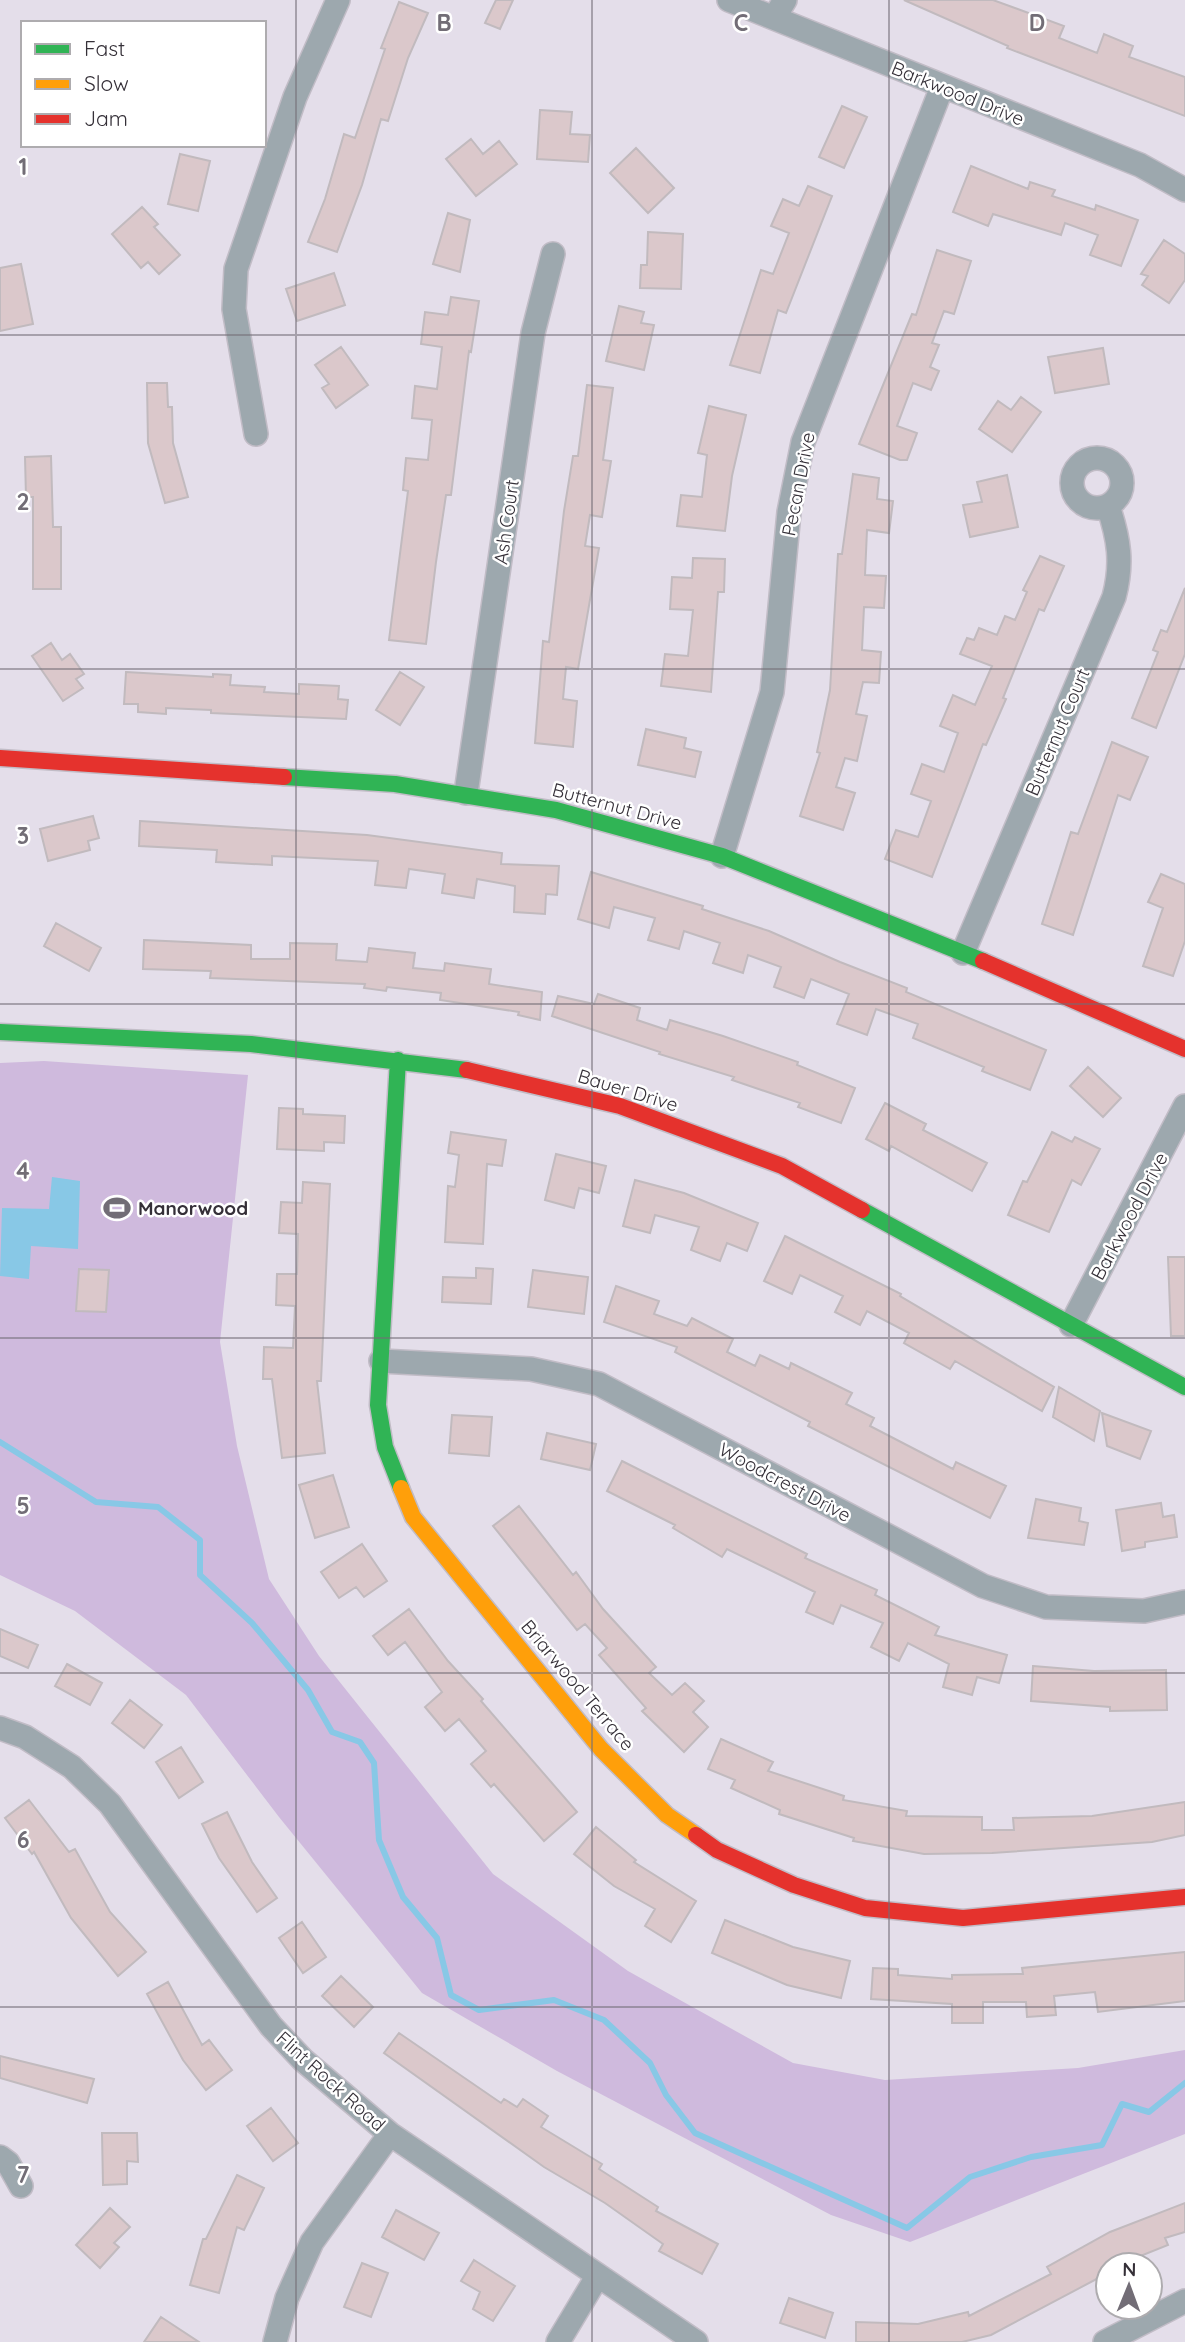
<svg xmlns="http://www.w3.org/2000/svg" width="1185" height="2342" font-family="Quicksand,sans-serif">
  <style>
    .green { fill: #cfbadd }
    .water { fill: #88c8e6 }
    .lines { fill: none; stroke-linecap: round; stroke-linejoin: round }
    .stream { stroke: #88c8e6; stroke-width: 6 }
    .building { fill: #dbc8cb; stroke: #c1babe; stroke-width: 2 }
    .street-casing { stroke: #c1bcc6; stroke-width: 26 }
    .fast-casing { stroke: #c1bcc6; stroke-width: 19 }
    .slow-casing { stroke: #c1bcc6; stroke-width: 19 }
    .jam-casing { stroke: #c1bcc6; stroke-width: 19 }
    .street { stroke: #9da8ae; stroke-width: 23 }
    .fast { stroke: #30b455; stroke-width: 16 }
    .slow { stroke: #ff9f0a; stroke-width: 16 }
    .jam { stroke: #e5322d; stroke-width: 16 }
    .grid { fill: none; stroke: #726d76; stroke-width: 2; stroke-opacity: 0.55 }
    .labels { text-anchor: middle; stroke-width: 5; stroke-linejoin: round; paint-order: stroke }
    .street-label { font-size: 19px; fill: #353038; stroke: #fff }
    .poi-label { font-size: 19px; font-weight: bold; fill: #353038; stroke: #fff; text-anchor: start }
    .grid-label { font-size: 23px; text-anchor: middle; font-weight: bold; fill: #726d76; stroke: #fff; stroke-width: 5; stroke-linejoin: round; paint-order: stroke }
  </style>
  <rect width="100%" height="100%" fill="#e4deea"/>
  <path class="green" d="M44 1061 248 1075 220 1342 237 1446 269 1579 319 1656 493 1874 628 1971 793 2063 885 2080 1078 2068 1185 2050V2134L910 2242 831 2215 557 2071 422 1993 279 1817 186 1695 75 1611 0 1575V1063Z"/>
  <path class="water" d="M52 1177 80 1181 78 1249 31 1246 29 1279 0 1276 2 1208 49 1209Z"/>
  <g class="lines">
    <path class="stream" d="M0 1442 96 1502 158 1507 200 1540V1575L252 1623 308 1690 332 1732 360 1742 374 1763 379 1840 403 1897 437 1938 451 1995 479 2010 554 2000 604 2020 650 2063 666 2095 695 2133 907 2228 970 2177 1031 2157 1102 2145 1122 2104 1149 2112 1185 2083"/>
  </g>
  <path class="building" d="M496 0H513L500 29 485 23Z
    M904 0H993L1064 26 1059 38 1097 53 1104 34 1133 46 1129 57 1185 77V116L1007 48 1008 46Z
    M399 2 428 13 408 58 388 121 381 119 362 185 337 252 308 242 325 199 344 134 355 138 385 49 381 48Z
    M842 106 867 117 844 168 819 157Z
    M540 110 572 112 570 134 590 135 588 162 537 159Z
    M471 139 483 154 499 141 517 164 476 196 446 159Z
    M636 148 674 188 648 213 610 173Z
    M180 154 210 161 198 211 168 204Z
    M971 166 1028 189 1030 182 1055 190 1052 196 1095 210 1096 205 1138 220 1121 266 1090 255 1098 235 1065 223 1061 235 993 214 988 226 953 212Z
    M808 186 832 196 786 313 778 310 760 373 730 365 761 270 773 274 789 233 771 226 783 199 799 206Z
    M142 207 158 224 154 227 180 255 159 274 148 262 141 268 112 234Z
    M448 213 470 220 460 272 433 264Z
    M648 232 683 234 681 289 640 288 641 265H647Z
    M1164 240 1185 254V280L1169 303 1142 285 1148 276 1141 274Z
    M937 250 971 261 954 314 944 311 932 343 939 345 930 367 939 371 931 390 913 383 897 426 917 433 907 460H900L859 444 912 314 916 315Z
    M21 264 33 324 0 331V268Z
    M334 273 345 305 297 321 286 289Z
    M451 297 479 301 471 352 469 351 451 495H446L436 562 426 644 389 640 408 491 403 490 406 458 428 460 432 420 412 418 415 386 437 389 442 347 421 344 425 312 448 315Z
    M619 306 644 312 641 323 654 325 644 370 606 361Z
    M341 347 368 385 336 408 322 388 329 384 315 365Z
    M1103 348 1109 384 1055 393 1048 357Z
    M147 383H167L168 407H172L173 443 188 497 165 503 148 443Z
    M587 385 613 388 603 460 611 461 602 517 590 515 585 546 599 548 578 669 566 667 563 699 577 701 573 747 535 743 543 641 549 642 564 511 573 456H578Z
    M1021 397 1041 412 1012 452 979 429 998 401 1011 410Z
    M709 406 746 415 732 476 725 531 677 526 681 495 702 497 707 455 698 453Z
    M51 456 53 527H61V589H33V497H26L25 457Z
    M853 474 879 478 877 499 893 501 889 533 867 530 865 575 886 576 884 608 864 607 862 650 881 652 879 683 863 682 856 714 867 716 857 761 845 758 836 787 855 793 843 830 800 816 820 753 817 752 830 690 838 554H842Z
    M1007 475 1018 527 970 537 963 505 982 502 977 482Z
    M1040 556 1064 566 1044 611 1039 609 1003 698 1006 699 986 745 983 744 932 877 885 859 896 830 918 837 931 801 911 794 922 764 944 772 958 733 940 726 953 695 975 705 992 666 960 654 967 638 974 640 979 628 997 635 1005 616 1015 620 1027 592 1023 590Z
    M693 558 725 559 724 592H718L711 692 661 686 665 654 688 656 693 610 670 609 672 577 692 578Z
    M1185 588V654L1156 728 1132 718 1158 652 1153 650 1161 630 1167 632Z
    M51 643 62 660 70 654 84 674 76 679 83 688 63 701 32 656Z
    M126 672 213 677V674L231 675 230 685 265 687 264 692 299 694V684L339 686 338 699 348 700 346 719 211 713V710L166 708V714L138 712V704H124Z
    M400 672 424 687 400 725 376 710Z
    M646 729 686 738 684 748 701 752 695 777 638 765Z
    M1112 742 1148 757 1130 800 1118 795 1073 935 1042 924 1071 832 1078 834Z
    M93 816 99 838 88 841 90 850 48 861 40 829Z
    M140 821 367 835 502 853 501 864 559 866 557 895 546 894 545 914 514 912 515 886 477 879 474 898 442 893 445 874 409 869 406 888 375 885 378 861 272 856V865L216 862 217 850 139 846Z
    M591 872 703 906 702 909 769 931 840 962 907 988 906 992 1046 1050 1030 1090 982 1071 984 1067 913 1038 918 1024 876 1009 867 1035 837 1024 849 994 811 979 804 998 774 987 781 967 748 955 743 973 713 963 720 943 684 931 679 949 648 940 655 918 614 907 609 928 578 919Z
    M1161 874 1185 884V941L1173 976 1143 966 1163 908 1148 902Z
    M56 923 101 948 89 971 44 946Z
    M144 940 251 945V959H290V943L337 944 336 960 367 962 369 948 415 953 413 968 444 971 445 963 491 969 489 984 542 992 540 1020 518 1015 519 1012 440 1000 441 993 387 987 386 991 364 988 365 984 210 978 211 971 143 969Z
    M598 994 640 1008 637 1020 667 1030 670 1020 723 1036 798 1062 797 1065 855 1088 841 1123 798 1107 800 1103 732 1080 734 1077 659 1054 660 1052 552 1016 558 996 594 1004Z
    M1088 1067 1121 1098 1103 1117 1070 1086Z
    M885 1103 926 1124 923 1130 987 1163 972 1191 891 1146 889 1151 866 1139Z
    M279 1108 303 1109V1114L345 1116 344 1143 324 1142V1151L277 1149Z
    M451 1132 506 1140 502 1166 487 1164 483 1244 445 1242 448 1186 455 1187 459 1155 448 1153Z
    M1052 1132 1072 1142 1075 1137 1100 1149 1081 1185 1072 1180 1049 1232 1008 1215 1023 1181 1027 1182Z
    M556 1154 606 1166 599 1193 579 1188 574 1208 545 1200Z
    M635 1180 684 1193 758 1223 747 1251 727 1243 720 1261 691 1250 699 1227 655 1215 650 1233 623 1226Z
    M303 1182 330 1184 321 1381H317L325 1453 282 1458 272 1379H263L264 1347 293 1348 295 1306 276 1305 277 1274H297L298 1234 279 1233 281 1202 302 1203Z
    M785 1236 901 1294 900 1296 1054 1387 1042 1411 955 1361 950 1369 904 1343 909 1333 867 1311 860 1325 835 1312 843 1296 800 1275 792 1294 764 1281Z
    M1168 1257H1185V1336H1171Z
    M476 1268 493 1269 491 1304 442 1302 443 1277 476 1278Z
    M79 1269 109 1270 106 1312 76 1311Z
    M533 1270 588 1277 584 1314 528 1307Z
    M616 1286 659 1301 654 1314 687 1326 692 1318 733 1339 727 1352 755 1366 760 1355 789 1369 791 1363 852 1393 846 1404 874 1418 870 1426 953 1469 956 1462 1006 1486 990 1518 808 1426 810 1422 675 1352 677 1347 604 1322Z
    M1059 1387 1100 1411 1094 1441 1053 1417Z
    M1102 1413 1151 1431 1140 1459 1107 1446Z
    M452 1415 492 1417 489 1456 449 1453Z
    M547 1433 596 1444 590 1470 541 1459Z
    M622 1461 807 1554 805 1558 877 1590 875 1595 939 1627 935 1635 1007 1655 999 1683 977 1677 972 1695 943 1687 949 1664 908 1643 899 1661 871 1647 883 1623 841 1605 833 1624 806 1612 815 1592 727 1549 722 1557 673 1528 675 1525 607 1491Z
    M333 1475 349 1527 315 1538 299 1485Z
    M1036 1499 1081 1508 1079 1521 1088 1523 1084 1545 1028 1538Z
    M1161 1503 1163 1517 1174 1515 1177 1537 1145 1542V1547L1122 1551 1116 1510Z
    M519 1506 573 1575 576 1572 603 1609 656 1667 649 1673 672 1695 685 1683 704 1701 693 1712 708 1727 684 1752 642 1711 646 1708 599 1655 607 1648 585 1624 577 1630 493 1526Z
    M362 1544 387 1581 364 1597 356 1587 339 1598 321 1572Z
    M409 1609 448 1661 483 1699 481 1701 577 1812 544 1841 494 1784 491 1787 471 1764 486 1751 459 1719 445 1731 425 1707 442 1692 405 1642 388 1655 373 1636Z
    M0 1629 38 1645 28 1668 0 1656Z
    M67 1664 102 1683 90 1705 55 1686Z
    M1033 1666 1094 1671 1166 1670 1167 1710 1110 1711V1707L1031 1701Z
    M130 1700 162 1725 144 1748 112 1723Z
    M721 1739 773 1762 768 1771 844 1796 843 1800 907 1811 906 1816 982 1817V1830H1014L1013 1818 1092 1816 1185 1802V1835L1152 1842 992 1853 924 1854 853 1841 854 1838 779 1814 780 1810 731 1788 735 1780 708 1769Z
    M181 1747 203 1782 179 1798 156 1762Z
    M29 1800 69 1852 75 1849 110 1912 146 1952 118 1976 71 1918 34 1852 32 1854 5 1818Z
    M227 1812 252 1862 277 1898 257 1912 219 1858 202 1824Z
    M596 1827 636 1860 634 1862 696 1901 671 1942 645 1926 655 1909 614 1886 574 1854Z
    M725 1920 793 1947 850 1961 841 1998 787 1985 712 1953Z
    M302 1922 326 1957 303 1973 279 1938Z
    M1185 1952V2001L1098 2012 1095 1992 1054 1996 1056 2015 1027 2017 1026 2002H983V2023H952V2004L871 1999 873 1968 898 1969V1975L952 1979V1975L1023 1974 1022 1968Z
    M341 1976 373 2007 354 2027 322 1996Z
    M168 1982 202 2045 209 2040 232 2070 206 2090 183 2060 147 1994Z
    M399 2033 501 2103 504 2099 517 2107 523 2099 548 2116 541 2127 602 2164 599 2169 658 2207 656 2211 718 2244 702 2274 659 2251 663 2244 605 2203 544 2167 384 2053Z
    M0 2056 94 2079 87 2103 0 2078Z
    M271 2108 298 2143 273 2161 247 2126Z
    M102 2133H137L138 2162 127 2161V2184L103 2185Z
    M237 2175 264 2188 244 2230 237 2227 219 2293 190 2285 203 2239H206Z
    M1185 2203V2232L1165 2238 1168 2245 1118 2265H1108L1106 2274 991 2335 962 2342H856V2322L918 2324 968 2312 969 2316 1051 2274 1047 2267 1110 2232Z
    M110 2208 130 2227 114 2243 119 2247 100 2268 76 2245Z
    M396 2210 439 2233 424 2260 382 2237Z
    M474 2260 515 2286 493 2321 473 2309 480 2292 461 2281Z
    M362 2263 388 2273 371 2317 344 2307Z
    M789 2298 833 2313 825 2338 780 2323Z
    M161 2317 199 2342H144Z"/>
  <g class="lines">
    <defs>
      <path id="street" d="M729 0 1140 165 1185 190
        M774 18 785 0
        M256 434 234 309 236 269 295 97 338 0
        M1072 483a25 25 0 1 1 50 0a25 25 0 1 1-50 0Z
        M466 793 533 333 553 254
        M722 856 772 692 789 512 803 442 942 87
        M963 953 1114 597C1123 563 1119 539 1108 506
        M1071 1325 1185 1106
        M381 1361 531 1369 599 1384 983 1586 1046 1607 1144 1611 1185 1602
        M0 1728 25 1737 72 1767 110 1804 271 2026 303 2060 390 2134 696 2342
        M0 2157 8 2163 21 2186
        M275 2342 287 2298 312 2242 390 2134
        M558 2342 597 2277
        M1105 2342 1185 2301"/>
      <path id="fast" d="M284 777 395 784 556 810 722 856 983 961
        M0 1032 251 1044 467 1070
        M398 1060 378 1405 385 1447 401 1488
        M862 1210 1185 1387"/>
      <path id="slow" d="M401 1488 413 1517 601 1749 667 1815 696 1835"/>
      <path id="jam" d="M0 758 284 777
        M983 961 1185 1049
        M467 1070 620 1106 782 1166 862 1210
        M696 1835 717 1850 794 1885 865 1908 963 1918 1185 1897"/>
    </defs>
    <use href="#street" class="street-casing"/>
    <use href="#fast" class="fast-casing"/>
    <use href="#slow" class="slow-casing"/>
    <use href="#jam" class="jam-casing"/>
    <use href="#street" class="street"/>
    <use href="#fast" class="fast"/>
    <use href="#slow" class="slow"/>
    <use href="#jam" class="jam"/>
  </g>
  <path class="grid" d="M296 0V2342M592 0V2342M889 0V2342M0 335H1185M0 669H1185M0 1004H1185M0 1338H1185M0 1673H1185M0 2007H1185"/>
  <defs>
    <symbol id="stadium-bare" viewBox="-9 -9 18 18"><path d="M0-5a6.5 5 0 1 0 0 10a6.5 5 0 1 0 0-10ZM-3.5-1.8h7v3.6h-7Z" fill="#726d76" stroke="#fff" stroke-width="2.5" paint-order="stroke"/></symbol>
  </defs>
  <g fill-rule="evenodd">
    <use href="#stadium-bare" x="98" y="1189" width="38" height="38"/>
  </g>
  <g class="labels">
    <g class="street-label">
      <text transform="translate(958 93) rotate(22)" y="7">Barkwood Drive</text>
      <text transform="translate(798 484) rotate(-79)" y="7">Pecan Drive</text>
      <text transform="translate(506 522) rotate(-82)" y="7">Ash Court</text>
      <text transform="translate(1057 732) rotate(-67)" y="7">Butternut Court</text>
      <text transform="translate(617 806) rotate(15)" y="7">Butternut Drive</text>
      <text transform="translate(628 1090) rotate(17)" y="7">Bauer Drive</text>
      <text transform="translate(1129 1216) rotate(-62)" y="7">Barkwood Drive</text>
      <text transform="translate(785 1482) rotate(28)" y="7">Woodcrest Drive</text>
      <text transform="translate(578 1685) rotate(50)" y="7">Briarwood Terrace</text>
      <text transform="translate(331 2081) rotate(42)" y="7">Flint Rock Road</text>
    </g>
    <g class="poi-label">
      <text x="138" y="1215">Manorwood</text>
    </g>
  </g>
  <g class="grid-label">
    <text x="444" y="31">B</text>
    <text x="741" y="31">C</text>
    <text x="1037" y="31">D</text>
    <text x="23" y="175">1</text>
    <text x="23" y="510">2</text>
    <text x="23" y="844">3</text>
    <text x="23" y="1179">4</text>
    <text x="23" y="1514">5</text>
    <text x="23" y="1848">6</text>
    <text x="23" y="2183">7</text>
  </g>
  <rect x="21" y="21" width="245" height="126" fill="#ffffff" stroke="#aeacaf" stroke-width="2"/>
  <rect x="35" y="44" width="35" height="10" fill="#30b455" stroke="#aeacaf" stroke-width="2"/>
  <text x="84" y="56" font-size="21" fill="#353038">Fast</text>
  <rect x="35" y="79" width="35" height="10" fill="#ff9f0a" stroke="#aeacaf" stroke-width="2"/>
  <text x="84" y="91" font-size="21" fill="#353038">Slow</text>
  <rect x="35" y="114" width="35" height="10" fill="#e5322d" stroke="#aeacaf" stroke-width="2"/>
  <text x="84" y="126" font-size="21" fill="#353038">Jam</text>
  <g transform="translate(1129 2286) rotate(1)"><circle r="33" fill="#ffffff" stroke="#aeacaf" stroke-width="2"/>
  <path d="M0-5L12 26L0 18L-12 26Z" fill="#726d76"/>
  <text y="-10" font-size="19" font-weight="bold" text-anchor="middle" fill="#353038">N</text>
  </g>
</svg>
